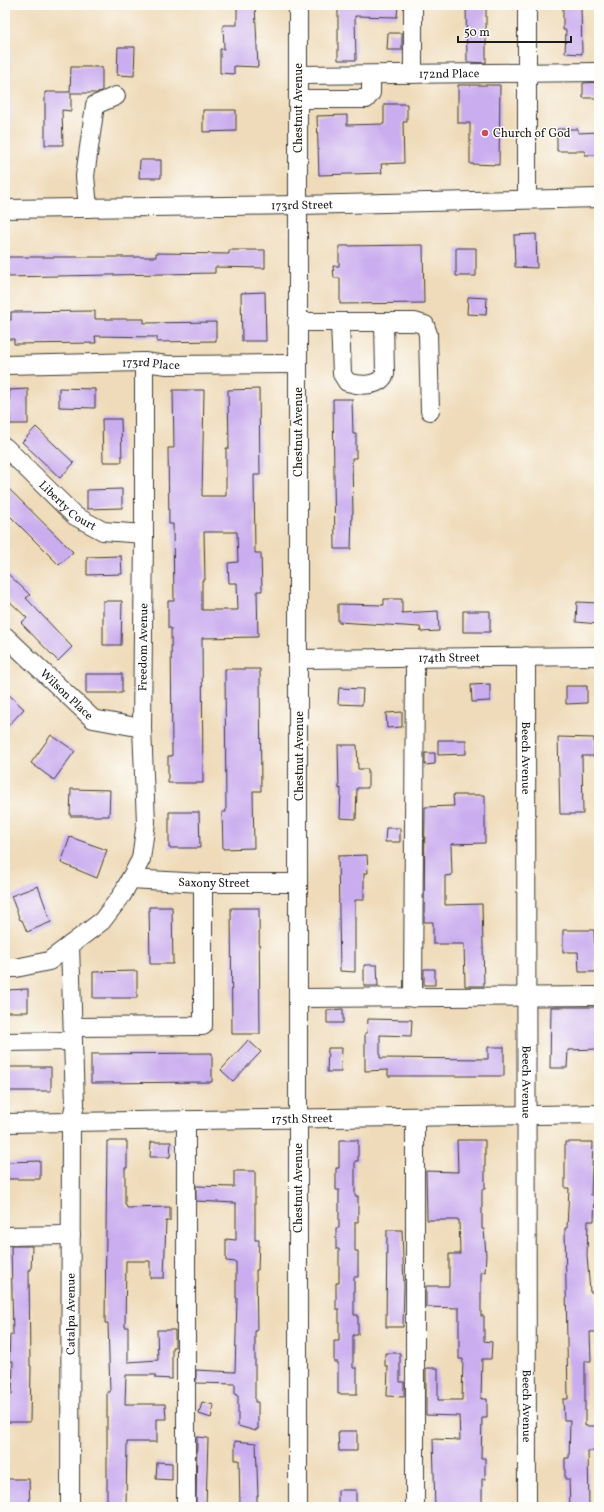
<svg xmlns="http://www.w3.org/2000/svg" width="604" height="1512" font-family="Vollkorn,serif">
  <style>
    .built { fill: #d7d7f8 }
    .building { fill: #caadef; fill-rule: evenodd }
    .lines { fill: none; stroke-linecap: round; stroke-linejoin: round }
    .minor-casing { stroke: #3c3934; stroke-width: 20 }
    .minor { stroke: #fff; stroke-width: 18 }
    .poi-dot { fill: #d1495b; stroke: #fdfcf7; stroke-width: 1.5 }
    .labels { text-anchor: middle; stroke-width: 3; stroke-linejoin: round; paint-order: stroke }
    .street-label { font-size: 12px; fill: #1c1c1c; stroke: #fdfcf7 }
    .poi-label { font-size: 12px; fill: #1c1c1c; stroke: #fdfcf7; text-anchor: start }
  </style>
  <rect width="100%" height="100%" fill="#fdfcf7"/>
  <filter id="ink" filterUnits="userSpaceOnUse"><feTurbulence type="fractalNoise" baseFrequency=".025" numOctaves="2"/><feDisplacementMap in="SourceGraphic" scale="8" xChannelSelector="R" yChannelSelector="G"/><feConvolveMatrix kernelMatrix="1 2 1 2 8 2 1 2 1" color-interpolation-filters="sRGB"/></filter>
  <filter id="wash" filterUnits="userSpaceOnUse"><feTurbulence type="fractalNoise" baseFrequency=".012" numOctaves="4" result="noise"/><feDisplacementMap in="SourceGraphic" scale="16" xChannelSelector="R" yChannelSelector="G"/><feGaussianBlur stdDeviation="0.9" result="paint"/><feColorMatrix in="noise" values="0 0 0 0 0 0 0 0 0 0 0 0 0 0 0 0 0 1.4 0 .05"/><feComposite in="paint" operator="in"/></filter>
  <g filter="url(#wash)">
    <rect width="100%" height="100%" fill="#efdbba"/>
    <path class="built" d="M5 5H11V178H5Z"/>
    <g id="blocks">
      <path class="building" d="M237 5H255L258 67 234 66V74L220 73V49H224L223 25H237Z
        M338 5H398L397 17 355 16 356 60H338Z
        M466 5H486V63L467 62Z
        M563 7H581L582 54 565 53 566 30H563Z
        M388 33H402V50H387Z
        M118 47H135L134 76 117 75Z
        M71 67H102V91L97 93H71V111L62 110 63 145H45V92H70Z
        M599 82V98H583V83Z
        M458 85H500L499 165 470 164V123H458Z
        M384 104H407V122H403L404 163 381 164 382 173 319 175 317 116 347 115V125L384 124Z
        M203 110H236V131L203 132Z
        M557 129H578V133L599 132V155H585V151H557Z
        M140 160H161V178H139Z
        M536 234 537 268 515 267 514 235Z
        M423 245 424 303 340 304V278H334L333 266H339V246Z
        M456 248H476V276H456Z
        M229 250H265V268L215 267V273L5 277V257H156V253L229 254Z
        M265 292 266 341H242L241 293Z
        M468 297 487 298 486 315 467 314Z
        M95 311V319H144V323L216 322V341L157 342V337L95 336 96 343 14 344V339H5V320H11V312Z
        M59 388 95 389V408L59 407Z
        M28 389V424H10L9 390Z
        M259 389 260 475H254L255 553H261L262 591H257L258 637 202 638 203 783H168V756H172L171 628H168V601H174L173 524H169L168 448H174L173 390H204L202 496H226V448H229L228 390ZM204 532H237L238 562 228 563 229 583H237L238 610H202V580H205Z
        M333 399H352L353 434H356V458H352L353 513 352 514 351 549H335Z
        M102 419H121L122 462H103Z
        M36 427 74 463 60 478 22 442Z
        M5 485 73 552 59 565 5 511Z
        M122 489V508L87 509V490Z
        M121 556 122 574 87 575V557Z
        M5 571 30 595 26 598 72 647 58 661 21 623 27 618 5 597Z
        M384 599H402V613L438 611 439 631 421 632 420 627 338 622V604L384 605Z
        M103 601H122L121 645H103Z
        M577 602 599 603 598 624 576 622Z
        M463 611H490V632H463Z
        M225 669H260L261 791H253L254 848 223 849 222 812H226Z
        M86 674H122V693H86Z
        M490 684V701L472 702 471 685Z
        M566 686H587V703L566 704Z
        M339 688 363 689 362 705 338 704Z
        M5 691 24 709 5 729Z
        M402 712V727L387 728 386 713Z
        M51 735 75 751 54 780 31 763Z
        M558 737 594 738V756H582L583 814H560Z
        M438 740H466V754L438 755Z
        M338 745H357L358 769H368V788H357L356 819 340 818 341 788 339 789Z
        M425 753H435V764L425 765Z
        M71 789 110 790 109 816H70Z
        M453 795H485V843L451 844 452 875 445 876V905L482 904 484 986H465L464 944H433V922H424L425 807 454 806Z
        M169 812H199L200 848H169Z
        M386 828H400V842H385Z
        M70 837 107 850 97 878 61 863Z
        M367 855 368 873H364V900H355V972L340 971 338 856Z
        M38 886 51 922 27 932 22 920H20L11 896Z
        M149 907H172L173 964H150Z
        M231 908H259L260 1034H232Z
        M563 930H594L596 972H579L578 952H563Z
        M364 965H377L378 986H364Z
        M424 969H435V985H424Z
        M137 971V998H93V972Z
        M28 989V1012H5V990Z
        M551 1007H596L598 1049 568 1050 567 1068H550Z
        M343 1009V1023H327V1010Z
        M368 1019 412 1020 411 1036 380 1035V1058L488 1059V1047H504V1076H388V1070L365 1071V1033H367Z
        M248 1040 261 1052 233 1081 221 1070Z
        M328 1048H342L341 1072H327Z
        M212 1053V1082L91 1083V1054Z
        M5 1067H51V1091H5Z
        M339 1140H358V1161H355V1196H358V1222H355V1251H358V1277H354V1315H358V1335H353V1368H357V1394H338V1362H334V1341H339V1309H336V1283H339V1249H336V1228H339V1190H336V1168H339Z
        M457 1140H485V1189H482V1229H484L486 1255 485 1272H481V1316H484V1341L492 1342 491 1359H482L481 1399H487V1418H482L481 1458H485V1479H482V1507H435L433 1439 460 1440 459 1416 426 1415V1368H438V1400H462L463 1359H459V1308L426 1307V1286H449V1254H460L459 1220H427L426 1171 458 1172Z
        M107 1141H127V1168H125V1204H126L127 1208 170 1207V1221H166L164 1278H150V1261H126L125 1327H128V1362L158 1360 157 1330H175V1347H172V1379L155 1378V1375H126L125 1404H165L166 1419H157V1442H127L126 1507H107V1392H110L108 1323H105Z
        M151 1142H171L170 1157H150Z
        M565 1142H593L591 1195H595L594 1221H588L587 1256 590 1292H596L597 1332H590L591 1361H585V1426H599L598 1451H588L589 1507H570L569 1479H565V1458H569L570 1420H564L563 1399H568L565 1228H567L569 1188H565Z
        M40 1161V1179H5V1162Z
        M234 1171H255V1240H259L258 1270H256L257 1331H255V1402H258V1429H256V1431L238 1426V1395H235V1384L196 1383V1370L235 1372 237 1298H236V1262L226 1261V1239L236 1240V1203L196 1201V1186L234 1187Z
        M387 1230H402L404 1286 403 1327H386Z
        M11 1246H32L31 1270H29L30 1366H31L30 1422H5V1395H12L13 1361H9L10 1334 13 1335Z
        M385 1353H400V1382H404V1397L387 1396 388 1366H385Z
        M202 1402 214 1405 211 1418 199 1414Z
        M338 1431H357V1451H339Z
        M197 1437 208 1438 206 1507H196Z
        M235 1441 256 1443 258 1496H257V1507H240L239 1460H235Z
        M157 1462 172 1463V1480L156 1479Z
        M5 1479H29L30 1507H11V1500H5Z
        M338 1490H356V1507H338Z"/>
    </g>
  </g>
  <g filter="url(#ink)">
    <use href="#blocks" fill-opacity="0" stroke="#3c3934" stroke-width="1"/>
    <g class="lines">
      <defs>
        <g id="minor">
          <path d="M298 5V1507"/>
          <path d="M413 5V74"/>
          <path id="s1" d="M299 75 599 72"/>
          <path d="M298 99H366L371 93V75"/>
          <path d="M527 199V5"/>
          <path d="M88 208 85 176 95 105 116 96"/>
          <path id="s2" d="M5 209 298 205 599 198"/>
          <path d="M297 322H415L425 325 428 334 430 411"/>
          <path d="M340 322 342 374 347 382C360 386 379 387 385 374L384 322"/>
          <path id="s3" d="M5 365 144 362 167 365 297 364"/>
          <path id="s4" d="M5 447 75 516 103 531 144 534"/>
          <path id="s5" d="M5 636 93 719 142 728"/>
          <path id="s6" d="M526 656 527 1507"/>
          <path id="s7" d="M300 659 599 656"/>
          <path id="s8" d="M130 879 203 883H298"/>
          <path id="s9" d="M5 968H16L49 961 102 921 122 895 141 859 146 822 142 728 144 534V362"/>
          <path d="M299 998 599 996"/>
          <path d="M413 998 415 658"/>
          <path d="M73 1027 203 1026V883"/>
          <path d="M5 1042 73 1041"/>
          <path d="M186 1120V1507"/>
          <path id="s10" d="M5 1123 599 1114"/>
          <path d="M5 1236 71 1235"/>
          <path id="s11" d="M70 1507 71 1122 75 1104 70 945"/>
          <path d="M415 1507V1117"/>
        </g>
      </defs>
      <use href="#minor" class="minor-casing"/>
      <use href="#minor" class="minor"/>
    </g>
  </g>
  <circle class="poi-dot" cx="485" cy="133" r="4"/>
  <g class="labels">
    <g class="street-label">
      <text dy="4" stroke="none"><textPath href="#s1" startOffset="150">172nd Place</textPath></text>
      <text transform="translate(298 108) rotate(-90)" y="4">Chestnut Avenue</text>
      <text dy="4" stroke="none"><textPath href="#s2" startOffset="297">173rd Street</textPath></text>
      <text dy="4" stroke="none"><textPath href="#s3" startOffset="146">173rd Place</textPath></text>
      <text transform="translate(298 432) rotate(-90)" y="4">Chestnut Avenue</text>
      <text dy="4" stroke="none"><textPath href="#s4" startOffset="86">Liberty Court</textPath></text>
      <text dy="4" stroke="none"><textPath href="#s9" startOffset="397">Freedom Avenue</textPath></text>
      <text dy="4" stroke="none"><textPath href="#s7" startOffset="149">174th Street</textPath></text>
      <text dy="4" stroke="none"><textPath href="#s5" startOffset="85">Wilson Place</textPath></text>
      <text transform="translate(299 756) rotate(-90)" y="4">Chestnut Avenue</text>
      <text dy="4" stroke="none"><textPath href="#s6" startOffset="102">Beech Avenue</textPath></text>
      <text dy="4" stroke="none"><textPath href="#s8" startOffset="84">Saxony Street</textPath></text>
      <text dy="4" stroke="none"><textPath href="#s6" startOffset="426">Beech Avenue</textPath></text>
      <text dy="4" stroke="none"><textPath href="#s10" startOffset="297">175th Street</textPath></text>
      <text transform="translate(298 1188) rotate(-90)" y="4">Chestnut Avenue</text>
      <text dy="4" stroke="none"><textPath href="#s11" startOffset="193">Catalpa Avenue</textPath></text>
      <text dy="4" stroke="none"><textPath href="#s6" startOffset="750">Beech Avenue</textPath></text>
    </g>
    <g class="poi-label">
      <text x="493" y="137">Church of God</text>
    </g>
  </g>
  <rect width="604" height="1512" fill="none" stroke="#fdfcf7" stroke-width="20"/>
  <path d="M458 36v6h113v-6" fill="none" stroke="#1c1c1c" stroke-width="2"/>
  <text x="464" y="36" font-size="12" fill="#1c1c1c" stroke="#fdfcf7" stroke-width="3" paint-order="stroke">50 m</text>
</svg>
